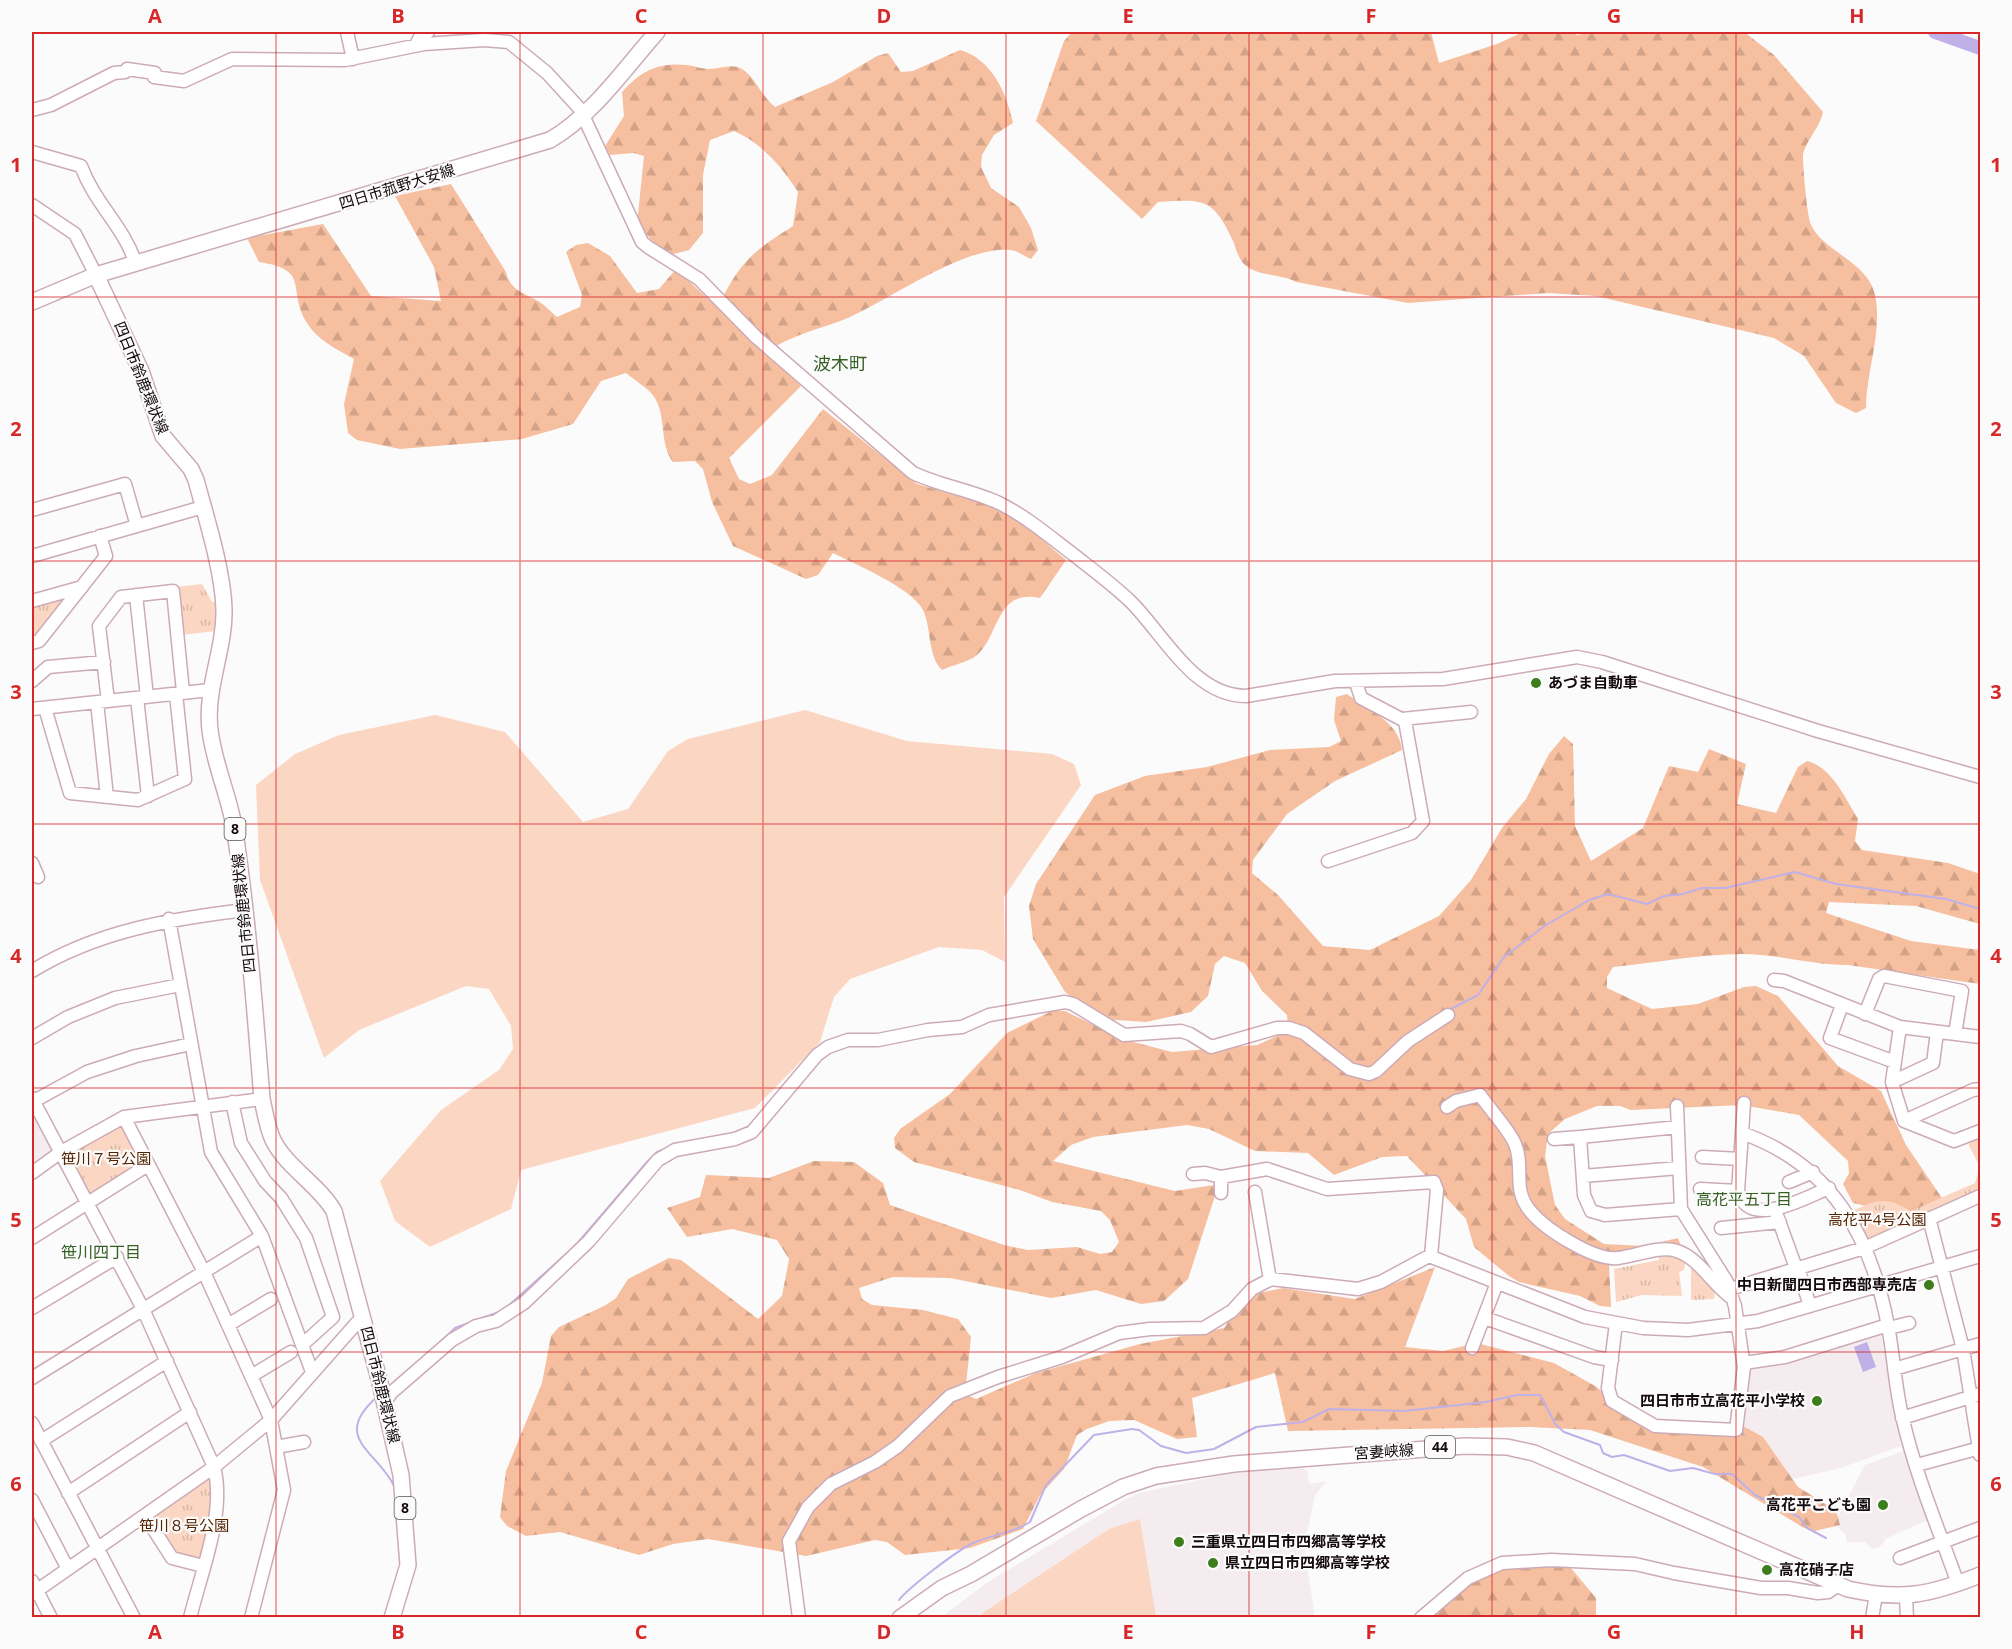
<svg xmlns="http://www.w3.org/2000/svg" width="2012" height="1649" font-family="'Open Sans','Noto Sans JP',sans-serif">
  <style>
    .built { fill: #f5ecef }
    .grass { fill: #fbd7c3 }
    .forest { fill: url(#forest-firs) }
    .park { fill: url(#park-tufts) }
    .water { fill: #bfb1e7 }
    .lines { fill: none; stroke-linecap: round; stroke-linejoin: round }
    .stream { stroke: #bfb1e7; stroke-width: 2 }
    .river { stroke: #bfb1e7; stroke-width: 14 }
    .minor-casing { stroke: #ccabb7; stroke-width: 15 }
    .major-casing { stroke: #ccabb7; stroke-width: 18 }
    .minor { stroke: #fff; stroke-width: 12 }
    .major { stroke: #fff; stroke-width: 15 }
    .grid { fill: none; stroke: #d62828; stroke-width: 1.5; stroke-opacity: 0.55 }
    .poi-dot { fill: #3e7d1c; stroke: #fbfbfb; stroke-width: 2 }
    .labels { text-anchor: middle; stroke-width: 4.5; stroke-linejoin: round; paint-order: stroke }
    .shield { fill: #fbfbfb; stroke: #595254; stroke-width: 1.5 }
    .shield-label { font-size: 14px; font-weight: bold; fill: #14090d }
    .street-label { font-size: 15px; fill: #14090d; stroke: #fbfbfb }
    .poi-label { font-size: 15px; font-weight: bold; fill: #14090d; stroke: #fbfbfb; text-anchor: start }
    .park-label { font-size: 15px; fill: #542300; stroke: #fbfbfb }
    .neighbourhood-label { font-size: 16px; fill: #376025; stroke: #fbfbfb }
    .quarter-label { font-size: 18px; fill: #376025; stroke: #fbfbfb }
    .neatline { fill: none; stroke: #d62828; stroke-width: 2 }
    .grid-label { font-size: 20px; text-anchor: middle; font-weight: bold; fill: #d62828 }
  </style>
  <defs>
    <pattern id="forest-firs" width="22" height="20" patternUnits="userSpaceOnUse" patternTransform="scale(1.5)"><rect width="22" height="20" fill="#f6bf9f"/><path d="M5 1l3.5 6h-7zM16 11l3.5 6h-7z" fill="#d2a388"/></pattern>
    <pattern id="park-tufts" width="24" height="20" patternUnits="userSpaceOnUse" patternTransform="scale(1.5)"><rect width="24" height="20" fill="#fbd7c3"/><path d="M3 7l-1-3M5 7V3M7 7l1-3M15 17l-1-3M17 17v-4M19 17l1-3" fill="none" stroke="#d6b7a6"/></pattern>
  </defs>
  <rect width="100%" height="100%" fill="#fbfbfb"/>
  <path class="built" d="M32 1108 53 1148 52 1152 32 1167Z
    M1880 1329 1901 1446 1841 1468 1793 1479 1767 1448 1739 1432 1747 1368Z
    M1903 1451 1928 1520 1885 1539 1883 1544 1877 1548H1871L1865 1542H1847L1845 1534 1834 1524 1865 1465Z
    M1293 1466 1307 1470 1309 1484 1327 1481 1315 1495 1304 1547 1315 1617 940 1618 985 1584 1126 1499 1139 1493 1223 1475Z"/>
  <path class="grass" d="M805 710 907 741 1052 754 1074 764 1081 785 1004 897 1005 962 982 950 939 947 850 979 834 997 820 1042 755 1108 521 1170 511 1209 430 1247 395 1221 380 1181 441 1110 499 1070 513 1049 511 1026 489 989 466 986 359 1030 324 1058 260 880 256 785 295 754 339 735 435 715 505 732 583 822 628 809 668 751 688 739Z
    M1140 1519 1156 1617H980L984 1612 1109 1529Z"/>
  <path class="forest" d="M1072 32H1431L1439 63 1497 44 1523 32H1573L1577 35 1594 32H1744L1774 55 1823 112C1820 128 1803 144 1803 157 1803 167 1807 217 1811 225 1824 252 1868 262 1875 295 1883 332 1866 370 1866 408L1856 413 1836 403 1804 356 1774 338 1596 296 1548 293 1408 303 1296 282C1281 273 1257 277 1244 264 1239 259 1236 250 1234 243 1213 198 1206 199 1158 202L1142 219 1036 121 1064 41Z
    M960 50C992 59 1007 94 1013 123L994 135 982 155 981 167 991 188 1019 207 1031 228 1038 250 1031 259C1025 257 1017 250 1010 250 966 245 890 299 850 317 824 328 797 333 773 348L722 299C741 260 757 249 793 226L798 192C782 167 762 143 734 131L710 140 703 175V233L689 250 666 256 637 224 644 156 633 153 610 155 605 146 624 116 622 92C641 71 657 62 687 65 695 66 702 69 710 69 721 69 731 63 742 69 755 77 762 97 775 107L833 82 877 56 888 53 901 72 913 71Z
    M451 184 506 272C511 291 522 292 538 301 545 305 551 312 557 317L580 307 582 295 566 252 576 245 588 243 610 256 637 293 659 289 676 269 801 386 729 458 739 479 750 484 772 475 823 409 917 484 985 504 1022 523 1066 560 1040 598C996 588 999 637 977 655 969 662 952 665 942 670 927 655 932 629 923 610 912 588 855 564 833 553L818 575 806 579 733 546 712 502 703 469 695 461 673 462C658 442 668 414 652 394 645 386 634 380 626 373L601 381 573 424 522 439 400 449 357 440 348 433 344 404 354 359C338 350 317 340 307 323 286 289 312 270 259 262L247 238 323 224 371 296 441 301 434 267 395 196Z
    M1347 694C1367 708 1400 723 1402 750L1335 781 1287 814 1253 860 1252 873 1278 895 1323 946 1370 950 1439 916 1471 880 1502 828 1526 799 1549 754 1564 736 1573 744 1575 826 1591 861 1643 828 1669 766 1698 772 1709 749 1746 764 1737 804 1776 813 1798 767 1807 761C1832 767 1845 798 1858 819L1855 841 1862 850 1948 863 1980 874V924L1916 906 1829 902 1826 913 1911 941 1980 950V984L1848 965C1812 965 1778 954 1742 954 1700 954 1655 963 1613 967L1607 977V988L1652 1009 1698 1004 1744 987 1756 986 1778 996 1838 1066 1881 1091 1906 1145 1946 1204C1912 1219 1888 1211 1853 1203L1843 1184 1849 1173 1848 1161 1799 1115 1742 1105 1631 1110 1620 1106H1597L1565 1119 1548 1134 1545 1156 1555 1205 1565 1219 1604 1244 1644 1246 1678 1238 1682 1249 1609 1263 1611 1307 1600 1306 1580 1296 1519 1282 1509 1276 1474 1247 1466 1219 1407 1156 1382 1157 1334 1175 1308 1153 1255 1151 1209 1129 1187 1125 1093 1137 1071 1145 1053 1161 1175 1191 1214 1185 1215 1196 1188 1279 1164 1301 1141 1304 1096 1290 1051 1298 950 1278 893 1277 859 1288 862 1299 872 1305 923 1310 958 1319 971 1337 965 1394 976 1399 1036 1373 1140 1344 1224 1328 1237 1308 1259 1293 1283 1288 1355 1299 1435 1267 1405 1347 1443 1351 1477 1343 1554 1363 1597 1387 1630 1420 1654 1426 1718 1428 1730 1423 1743 1426 1763 1437 1798 1487 1829 1506 1837 1514 1840 1525 1815 1531 1804 1528 1703 1467 1590 1430 1530 1427 1288 1431 1275 1373 1192 1398 1197 1437 1177 1439 1134 1420 1109 1421 1087 1429 1077 1435 1064 1469 1040 1495 1023 1529 970 1548 905 1555 887 1542 875 1540 806 1556 708 1539 673 1544 639 1555 560 1532 526 1536 507 1526 500 1517 506 1471 542 1383 551 1336 559 1327 606 1305 616 1298 628 1279 669 1258 681 1260 758 1319 782 1296 789 1259 777 1240 732 1229 687 1237 667 1208 700 1197 706 1175 769 1178 814 1161 854 1162 883 1183 890 1205 1004 1245 1028 1250 1077 1247 1100 1254 1112 1252 1119 1242 1110 1220 1101 1211 1052 1202 1020 1190 914 1162 895 1148 894 1138 900 1129 950 1094 1007 1033 1052 1011H1065L1122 1039 1172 1052 1257 1045 1281 1034 1288 1026 1287 1015 1262 991 1245 963 1224 956 1215 964 1208 996 1191 1012 1146 1022 1101 1019 1065 992 1033 939 1029 906 1036 884 1095 795 1145 776 1207 767 1270 750 1329 747 1341 741 1334 720 1336 697Z
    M1499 1567H1570L1596 1598V1617L1428 1618 1468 1583Z"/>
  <path class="park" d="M202 584 212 602H217L216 631 181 635 176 587Z
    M68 597 37 637 32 639V604Z
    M121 1124 143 1162 89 1196 68 1156 69 1152Z
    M1980 1133V1193L1869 1243 1849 1212C1878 1200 1883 1195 1911 1211L1975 1183 1980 1167 1969 1146V1138Z
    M1673 1254 1686 1259 1684 1270 1679 1272 1682 1296 1642 1295 1616 1302 1614 1269 1659 1260V1256Z
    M1691 1265 1715 1290 1714 1299 1691 1300Z
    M209 1477 212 1479V1513L200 1559 175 1555 152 1520 153 1516Z"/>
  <path class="water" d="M1867 1342 1876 1367 1863 1372 1854 1347Z"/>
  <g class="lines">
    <path class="stream" d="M992 1009 1031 1002
      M1449 1010 1478 995 1504 957 1546 925 1589 900 1608 894 1647 904 1664 896 1683 894 1702 888H1725L1795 872 1836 884 1946 899 1980 909
      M506 1308 575 1246 647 1162 657 1152 670 1147
      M434 1348 455 1328 499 1312
      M377 1397C329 1439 380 1452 395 1488
      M899 1600C909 1587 958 1550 973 1543 994 1534 1008 1535 1030 1522L1046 1485 1094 1435 1132 1429 1139 1430 1161 1446 1186 1453 1214 1449 1256 1427 1303 1422 1329 1409 1404 1411 1486 1402 1517 1395H1540L1556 1425 1564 1432 1600 1445 1603 1453 1612 1457 1624 1455 1670 1471 1693 1468 1715 1474H1732L1755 1495 1799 1517 1807 1528 1826 1538"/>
    <path class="river" d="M1935 32 1980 48"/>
    <defs>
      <path id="minor" d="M347 32 353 59
        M416 45 420 37 428 32
        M32 110 51 105 114 73 125 72 127 69 155 73 154 77 184 81 232 59 345 60 424 44 484 40 509 42 547 73 580 109 642 242 648 247 699 279 756 337 913 473C941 486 971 490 999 503 1027 517 1049 536 1074 555 1093 570 1112 584 1130 601 1163 633 1193 696 1246 696L1335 681 1443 679 1577 657 1602 662 1818 731 1980 777
        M32 152 81 166C95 204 123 225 136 264
        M32 205 75 234 96 275
        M32 510 125 484 137 526
        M32 556 203 507
        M136 595 147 697
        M32 601 82 587
        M32 643 39 641 106 556 100 536
        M32 681 48 667 104 662
        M137 698 148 796
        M108 701 99 626 121 597 173 591 183 692
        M97 702 107 797
        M45 708 70 793 138 800 185 779 176 694
        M32 709 210 690
        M1402 719 1471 712
        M1328 861 1412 833 1423 821 1405 721 1361 698 1356 682
        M32 863 38 877
        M169 919 211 1152 262 1236 312 1372
        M32 971C97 931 170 919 245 910
        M1774 980 1784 981 1900 1027 1980 1037
        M1842 1005 1830 1038 1895 1062
        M1865 1014 1879 979 1884 976 1962 991 1955 1034
        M1900 1027 1892 1082 1904 1121
        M32 1038 68 1017 115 998 180 985
        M1892 1082 1933 1063 1937 1032
        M1980 1089 1973 1090 1904 1121 1954 1141 1980 1131
        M32 1098 143 1309 214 1467C226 1513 201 1572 190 1618
        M34 1101 87 1072 136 1056 191 1044
        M232 1102 241 1143 265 1181 281 1198 306 1238 333 1317 302 1345
        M1744 1103 1738 1191C1749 1231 1806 1197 1829 1188
        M1447 1107 1456 1101 1480 1095C1489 1108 1510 1131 1515 1144 1525 1168 1511 1189 1531 1212 1546 1230 1595 1261 1618 1258 1636 1256 1660 1245 1677 1251 1699 1258 1713 1285 1732 1298
        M124 1117 204 1272 271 1420 284 1490 251 1618
        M1678 1127 1580 1137 1584 1195 1591 1211 1605 1215 1681 1209
        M1742 1133C1832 1165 1871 1236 1888 1326 1894 1357 1895 1389 1903 1420 1916 1476 1939 1530 1958 1584
        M1554 1139 1580 1137
        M1702 1157 1740 1159
        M32 1173 61 1152 124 1117 262 1099
        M1193 1174 1205 1173 1221 1177 1267 1169 1327 1189 1434 1182 1437 1190 1431 1256
        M1583 1176 1679 1168
        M1789 1182 1813 1172
        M1700 1189 1738 1191
        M1255 1192 1270 1280
        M1221 1193V1177
        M1775 1210 1796 1268
        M1929 1218 1963 1349 1980 1455
        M1721 1228 1780 1222
        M32 1238 148 1165
        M1798 1268 1810 1306
        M1730 1289 1864 1248 1980 1196
        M32 1308 117 1257
        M1485 1318 1594 1357 1612 1360
        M1616 1323 1608 1388 1612 1401 1655 1426 1736 1430 1744 1367 1735 1306 1727 1282 1681 1209 1677 1106
        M228 1325 271 1299
        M1889 1328 1909 1323
        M1472 1348 1497 1283
        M1744 1363 1785 1357 1888 1325
        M1894 1369 1980 1344
        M251 1376 291 1352
        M32 1378 262 1236
        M385 1403 391 1393 452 1340 476 1326 496 1321 524 1303 589 1241 658 1160 675 1150 735 1139 752 1132 817 1055 828 1047 848 1040H878L928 1030 962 1027 989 1015 1065 1002 1073 1004 1124 1035 1181 1031 1190 1034 1211 1047 1277 1028H1289L1304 1033 1350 1069 1369 1074 1376 1071 1408 1041 1448 1015
        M1902 1418 1980 1394
        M32 1423 134 1618
        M41 1441 167 1361
        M276 1447 304 1442
        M1917 1465 1980 1448
        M68 1493 190 1412
        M32 1500 68 1569
        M145 1516 172 1558 203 1566
        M1900 1558 1980 1528
        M32 1581 51 1618
        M32 1594 214 1467 271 1420 362 1317
        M1906 1597 1907 1618
        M799 1618 789 1541 808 1507 831 1484 875 1462 898 1446 950 1396 998 1377 1062 1357 1119 1333 1150 1329 1204 1328 1232 1311 1252 1289 1271 1279 1358 1289 1381 1282 1429 1256 1585 1317 1643 1328 1688 1330 1758 1321 1980 1256
        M1421 1618 1468 1578 1502 1563 1551 1560 1635 1564 1674 1573 1761 1588H1788L1818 1593 1828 1592 1838 1585
        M1872 1618 1876 1595"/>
      <path id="major" d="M96 275 141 371 163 436 191 469 196 480C206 517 223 571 224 609 225 650 205 688 210 730 214 765 230 797 235 832 248 920 255 1010 262 1099 265 1112 267 1127 273 1140 287 1168 318 1184 334 1211L380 1383 401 1475 408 1565 392 1618
        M32 302 96 275 550 140C593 115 624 69 657 32
        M900 1618 942 1588 971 1574 1081 1509 1123 1487 1156 1476 1234 1464 1465 1446 1507 1447 1534 1453 1848 1589C1902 1601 1930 1595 1980 1575"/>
    </defs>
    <use href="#minor" class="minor-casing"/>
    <use href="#major" class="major-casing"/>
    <use href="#minor" class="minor"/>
    <use href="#major" class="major"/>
  </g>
  <path class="grid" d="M276 32V1618M520 32V1618M763 32V1618M1006 32V1618M1249 32V1618M1492 32V1618M1736 32V1618M32 297H1980M32 561H1980M32 824H1980M32 1088H1980M32 1352H1980"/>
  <g class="poi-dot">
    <circle cx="1536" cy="683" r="6"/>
    <circle cx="1929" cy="1285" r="6"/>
    <circle cx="1817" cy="1401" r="6"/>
    <circle cx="1883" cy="1505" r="6"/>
    <circle cx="1179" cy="1542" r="6"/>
    <circle cx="1213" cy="1563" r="6"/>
    <circle cx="1767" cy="1570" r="6"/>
  </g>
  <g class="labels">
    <g class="shield">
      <rect x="224.5" y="818" width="21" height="22" rx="4.5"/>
      <rect x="1425" y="1436" width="30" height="22" rx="4.5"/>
      <rect x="394.5" y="1497" width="21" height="22" rx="4.5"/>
    </g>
    <g class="shield-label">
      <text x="235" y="834">8</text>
      <text x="1440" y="1452">44</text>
      <text x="405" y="1513">8</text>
    </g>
    <g class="street-label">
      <text transform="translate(397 187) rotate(-17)" y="5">四日市菰野大安線</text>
      <text transform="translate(141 378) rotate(68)" y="5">四日市鈴鹿環状線</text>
      <text transform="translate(244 913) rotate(-96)" y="5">四日市鈴鹿環状線</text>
      <text transform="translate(380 1385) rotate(76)" y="5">四日市鈴鹿環状線</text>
      <text transform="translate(1384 1452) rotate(-4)" y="5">宮妻峡線</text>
    </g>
    <g class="poi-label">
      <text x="1548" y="688">あづま自動車</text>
      <text x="1917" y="1290" text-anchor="end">中日新聞四日市西部専売店</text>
      <text x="1805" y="1406" text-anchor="end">四日市市立高花平小学校</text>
      <text x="1871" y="1510" text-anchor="end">高花平こども園</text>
      <text x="1191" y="1547">三重県立四日市四郷高等学校</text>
      <text x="1225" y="1568">県立四日市四郷高等学校</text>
      <text x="1779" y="1575">高花硝子店</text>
    </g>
    <g class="park-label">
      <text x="106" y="1164">笹川７号公園</text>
      <text x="1877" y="1225">高花平4号公園</text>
      <text x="184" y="1531">笹川８号公園</text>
    </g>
    <g class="neighbourhood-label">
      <text x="1744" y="1205">高花平五丁目</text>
      <text x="101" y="1258">笹川四丁目</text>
    </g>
    <g class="quarter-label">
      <text x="840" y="370">波木町</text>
    </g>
  </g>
  <rect width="2012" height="1649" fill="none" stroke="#fbfbfb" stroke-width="66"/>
  <rect x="33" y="33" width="1946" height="1583" class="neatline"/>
  <g class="grid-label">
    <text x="155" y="23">A</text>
    <text x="398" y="23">B</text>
    <text x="641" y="23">C</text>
    <text x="884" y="23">D</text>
    <text x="1128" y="23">E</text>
    <text x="1371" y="23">F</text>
    <text x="1614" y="23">G</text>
    <text x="1857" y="23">H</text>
    <text x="16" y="172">1</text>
    <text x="1996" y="172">1</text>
    <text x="16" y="436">2</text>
    <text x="1996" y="436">2</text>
    <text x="16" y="699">3</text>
    <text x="1996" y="699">3</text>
    <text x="16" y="963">4</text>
    <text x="1996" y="963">4</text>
    <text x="16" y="1227">5</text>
    <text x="1996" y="1227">5</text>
    <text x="16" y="1491">6</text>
    <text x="1996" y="1491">6</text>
    <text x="155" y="1639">A</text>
    <text x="398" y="1639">B</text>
    <text x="641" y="1639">C</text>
    <text x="884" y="1639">D</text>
    <text x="1128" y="1639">E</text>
    <text x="1371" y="1639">F</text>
    <text x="1614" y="1639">G</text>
    <text x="1857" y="1639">H</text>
  </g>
</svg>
